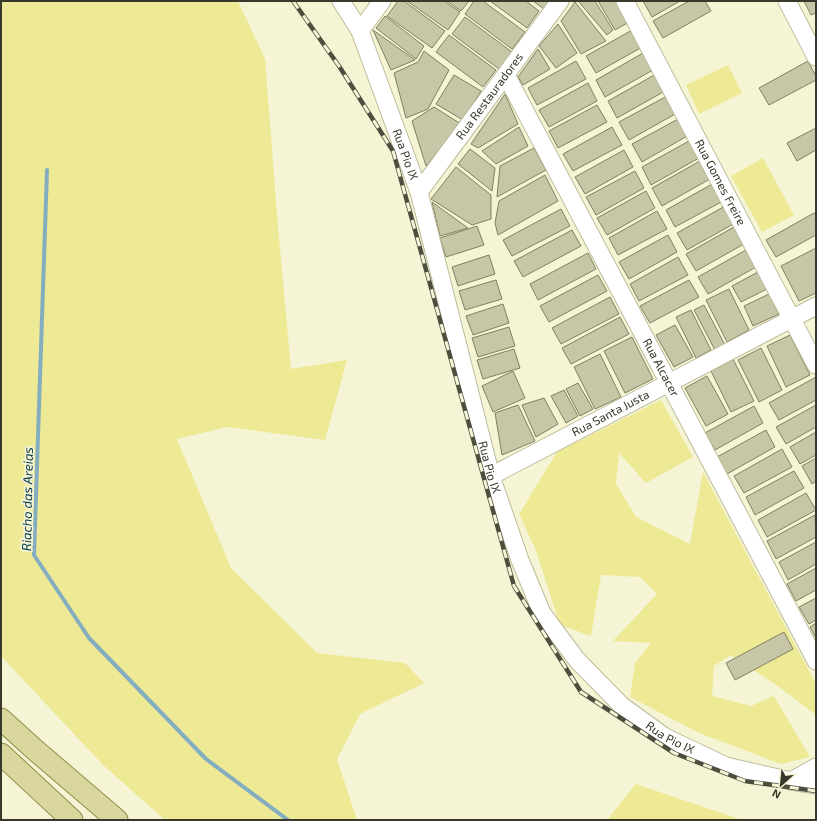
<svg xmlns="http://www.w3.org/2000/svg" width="817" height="821" font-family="'Exo 2',sans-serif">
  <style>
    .green { fill: #eee995 }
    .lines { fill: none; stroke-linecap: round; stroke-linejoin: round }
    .stream { stroke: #84aebf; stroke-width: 4 }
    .building { fill: #c7c6a6; stroke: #828063 }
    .minor-casing { stroke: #bdbc9d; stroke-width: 19 }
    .major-casing { stroke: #918e4c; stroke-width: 23 }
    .minor { stroke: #fff; stroke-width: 17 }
    .major { stroke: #dad79e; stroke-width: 21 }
    .rail-casing { stroke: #4e4e3f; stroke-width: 4.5 }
    .rail { stroke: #f5f4d4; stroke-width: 3; stroke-dasharray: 9; stroke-linecap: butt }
    .labels { text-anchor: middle; stroke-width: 3.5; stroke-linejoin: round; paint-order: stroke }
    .street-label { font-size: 12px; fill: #38382b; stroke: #f5f4d4 }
    .water-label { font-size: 13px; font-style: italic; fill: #043a4c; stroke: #f5f4d4 }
  </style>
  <rect width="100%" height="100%" fill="#f5f4d4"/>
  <path class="green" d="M1 1H238L265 59 278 227 291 369 347 360 325 440 227 427 177 439 231 568 317 653 405 663 424 683 360 714 337 759 357 820H165L103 765 1 656Z
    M728 65 742 93 699 114 686 85Z
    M763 158 794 215 762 232 731 176Z
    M661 400 693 457 646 483 619 453 616 484 636 517 690 544 703 472 816 684V715L778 686 731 655 714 666 712 696 751 706 774 696 810 757 781 764 699 733 630 697 635 663 651 643 613 641 657 594 640 577 601 575 591 636 560 625 535 548 519 514 557 452Z
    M636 784 742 820H607Z"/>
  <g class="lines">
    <path class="stream" d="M47 170 34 555 89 638 206 759 288 820"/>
  </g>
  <path class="building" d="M398 1H404L445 31 432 48 387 16Z
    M407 1H444L460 12 448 30Z
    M447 1H469L461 11Z
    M474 1H483L525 32 512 49 465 14Z
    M490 1H526L539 11 527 28Z
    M533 1H549L544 9Z
    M578 1H595L613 30 607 35Z
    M598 1H618L629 22 615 30Z
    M643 1H680L652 17Z
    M689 1H705L711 11 663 38 653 21Z
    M804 1H816V13L811 15Z
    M575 2 606 41 581 54 561 21Z
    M385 16 424 46 416 59 376 28Z
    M465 17 512 52 499 69 452 34Z
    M558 24 577 53 556 68 539 46Z
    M634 29 644 46 596 73 586 56Z
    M373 30 415 60 391 70Z
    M449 35 496 70 483 87 436 52Z
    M538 49 550 69 523 85 518 77Z
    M424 51 449 70 428 109 406 118 394 73 418 62Z
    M643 53 653 70 605 97 596 80Z
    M576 61 586 79 537 105 528 88Z
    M808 61 816 76V80L769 105 759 88Z
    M656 74 665 91 617 118 608 101Z
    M454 75 481 91 463 120 436 104Z
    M588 83 597 101 549 127 539 110Z
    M505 94 518 124 478 148 471 144Z
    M667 96 677 113 629 140 619 122Z
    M597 105 607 122 558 148 549 131Z
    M434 107 461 124 426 166 412 121Z
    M680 118 689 135 642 162 632 144Z
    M519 127 528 146 496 164 482 151Z
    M612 127 622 145 573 171 563 154Z
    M816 128V150L797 161 787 143Z
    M689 141 699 158 651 185 642 167Z
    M534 148 546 170 497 197 500 166Z
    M470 149 495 168 492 191 458 164Z
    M624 150 633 167 585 194 575 177Z
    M700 161 710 179 662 206 652 188Z
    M456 167 491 195V219L472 225 431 199Z
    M635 171 644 188 596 215 586 197Z
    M545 175 558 201 498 235 495 223 499 201Z
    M714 183 723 201 675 227 666 210Z
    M646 191 655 208 607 235 597 218Z
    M432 202 468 228 440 236Z
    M725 206 735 223 687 250 677 233Z
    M561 209 570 226 512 256 503 240Z
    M657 211 667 229 618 255 609 238Z
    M814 213 816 216V235L776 257 766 240Z
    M477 226 484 245 446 257 440 238Z
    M734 227 744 244 696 271 686 254Z
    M572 230 581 246 523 277 514 261Z
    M668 235 677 252 629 279 619 262Z
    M816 248V293L799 301 781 266Z
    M746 250 756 267 708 294 698 277Z
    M588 253 596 269 538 300 530 284Z
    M489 255 495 274 458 286 452 267Z
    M678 257 688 275 639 301 630 284Z
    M758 272 767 289 741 302 732 286Z
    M598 275 607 291 549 322 540 306Z
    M496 280 502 299 465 310 459 291Z
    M689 280 699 297 650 323 640 306Z
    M729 289 749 330 727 342 706 300Z
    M769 294 779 314 753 326 744 306Z
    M610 297 619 314 561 344 552 328Z
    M503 304 509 323 473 335 466 316Z
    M704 305 725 345 715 350 694 310Z
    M691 310 711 350 696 358 676 317Z
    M620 317 629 334 571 364 562 348Z
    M675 325 693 357 674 367 656 335Z
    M509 327 515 346 478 357 472 338Z
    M790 335 810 375 786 387 767 346Z
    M632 337 653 379 625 393 604 351Z
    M761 348 782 390 759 402 738 360Z
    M514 349 520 368 483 379 477 360Z
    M600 354 621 397 595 409 574 367Z
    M733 359 754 401 731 412 711 371Z
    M513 371 525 398 493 412 482 386Z
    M707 376 728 414 706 426 685 388Z
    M816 377V400L779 420 769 403Z
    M578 383 593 409 580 416 566 389Z
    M564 390 578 416 566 423 551 396Z
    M544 398 558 424 536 437 522 405Z
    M518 405 535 441 502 455 495 413Z
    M816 405V427L786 444 776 427Z
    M754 406 763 423 715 450 705 433Z
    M766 430 775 447 727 474 717 457Z
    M816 432V455L800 464 790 447Z
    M782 449 792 467 744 493 734 476Z
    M816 458V481L812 484 802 466Z
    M794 471 804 488 755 515 746 497Z
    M806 493 816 510 767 537 758 520Z
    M815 515 816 537 776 559 767 541Z
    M816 542V564L788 580 779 562Z
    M816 568V590L796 601 787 584Z
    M816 598V620L809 624 799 607Z
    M816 623V638L810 627Z
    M784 632 793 649 735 680 726 663Z"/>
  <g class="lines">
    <defs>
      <g id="minor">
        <path id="s1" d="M341 1 360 31 419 192 491 476 520 560 542 613 577 660 621 705 665 737 726 766 791 781 816 785"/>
        <path id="s2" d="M625 1 816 365"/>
        <path d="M787 1 816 57"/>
        <path d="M360 31 382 1"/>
        <path id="s3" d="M506 75 816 661"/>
        <path id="s4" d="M419 192 560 1"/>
        <path id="s5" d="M491 476 816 306"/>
        <path d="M791 781 816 767"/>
      </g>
      <path id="major" d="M1 719 34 749 117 820
        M1 754 72 820"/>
    </defs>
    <use href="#minor" class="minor-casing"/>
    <use href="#major" class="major-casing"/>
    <use href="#minor" class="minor"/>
    <use href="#major" class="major"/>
    <defs>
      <path id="rail" d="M293 1 339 66 393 151 514 586 581 692 674 753 745 781 816 791"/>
    </defs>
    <use href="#rail" class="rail-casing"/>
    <use href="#rail" class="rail"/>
  </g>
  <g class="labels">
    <g class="street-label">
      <text dy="4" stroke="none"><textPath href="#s4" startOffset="119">Rua Restauradores</textPath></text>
      <text dy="4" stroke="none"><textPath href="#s1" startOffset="167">Rua Pio IX</textPath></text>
      <text dy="4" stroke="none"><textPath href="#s2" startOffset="205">Rua Gomes Freire</textPath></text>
      <text dy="4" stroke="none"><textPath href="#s3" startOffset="331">Rua Alcacer</textPath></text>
      <text dy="4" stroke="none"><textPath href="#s5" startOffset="135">Rua Santa Justa</textPath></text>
      <text dy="4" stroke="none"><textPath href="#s1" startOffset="491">Rua Pio IX</textPath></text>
      <text dy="4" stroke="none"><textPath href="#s1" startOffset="827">Rua Pio IX</textPath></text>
    </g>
    <g class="water-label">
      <text transform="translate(27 499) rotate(-89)" y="5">Riacho das Areias</text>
    </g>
  </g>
  <rect width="817" height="821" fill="none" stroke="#38382b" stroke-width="4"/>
  <g transform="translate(781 785) rotate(207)" stroke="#f5f4d4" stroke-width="3" paint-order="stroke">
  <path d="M0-3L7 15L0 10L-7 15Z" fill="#38382b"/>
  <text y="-6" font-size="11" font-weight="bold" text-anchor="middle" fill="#38382b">N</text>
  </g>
</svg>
